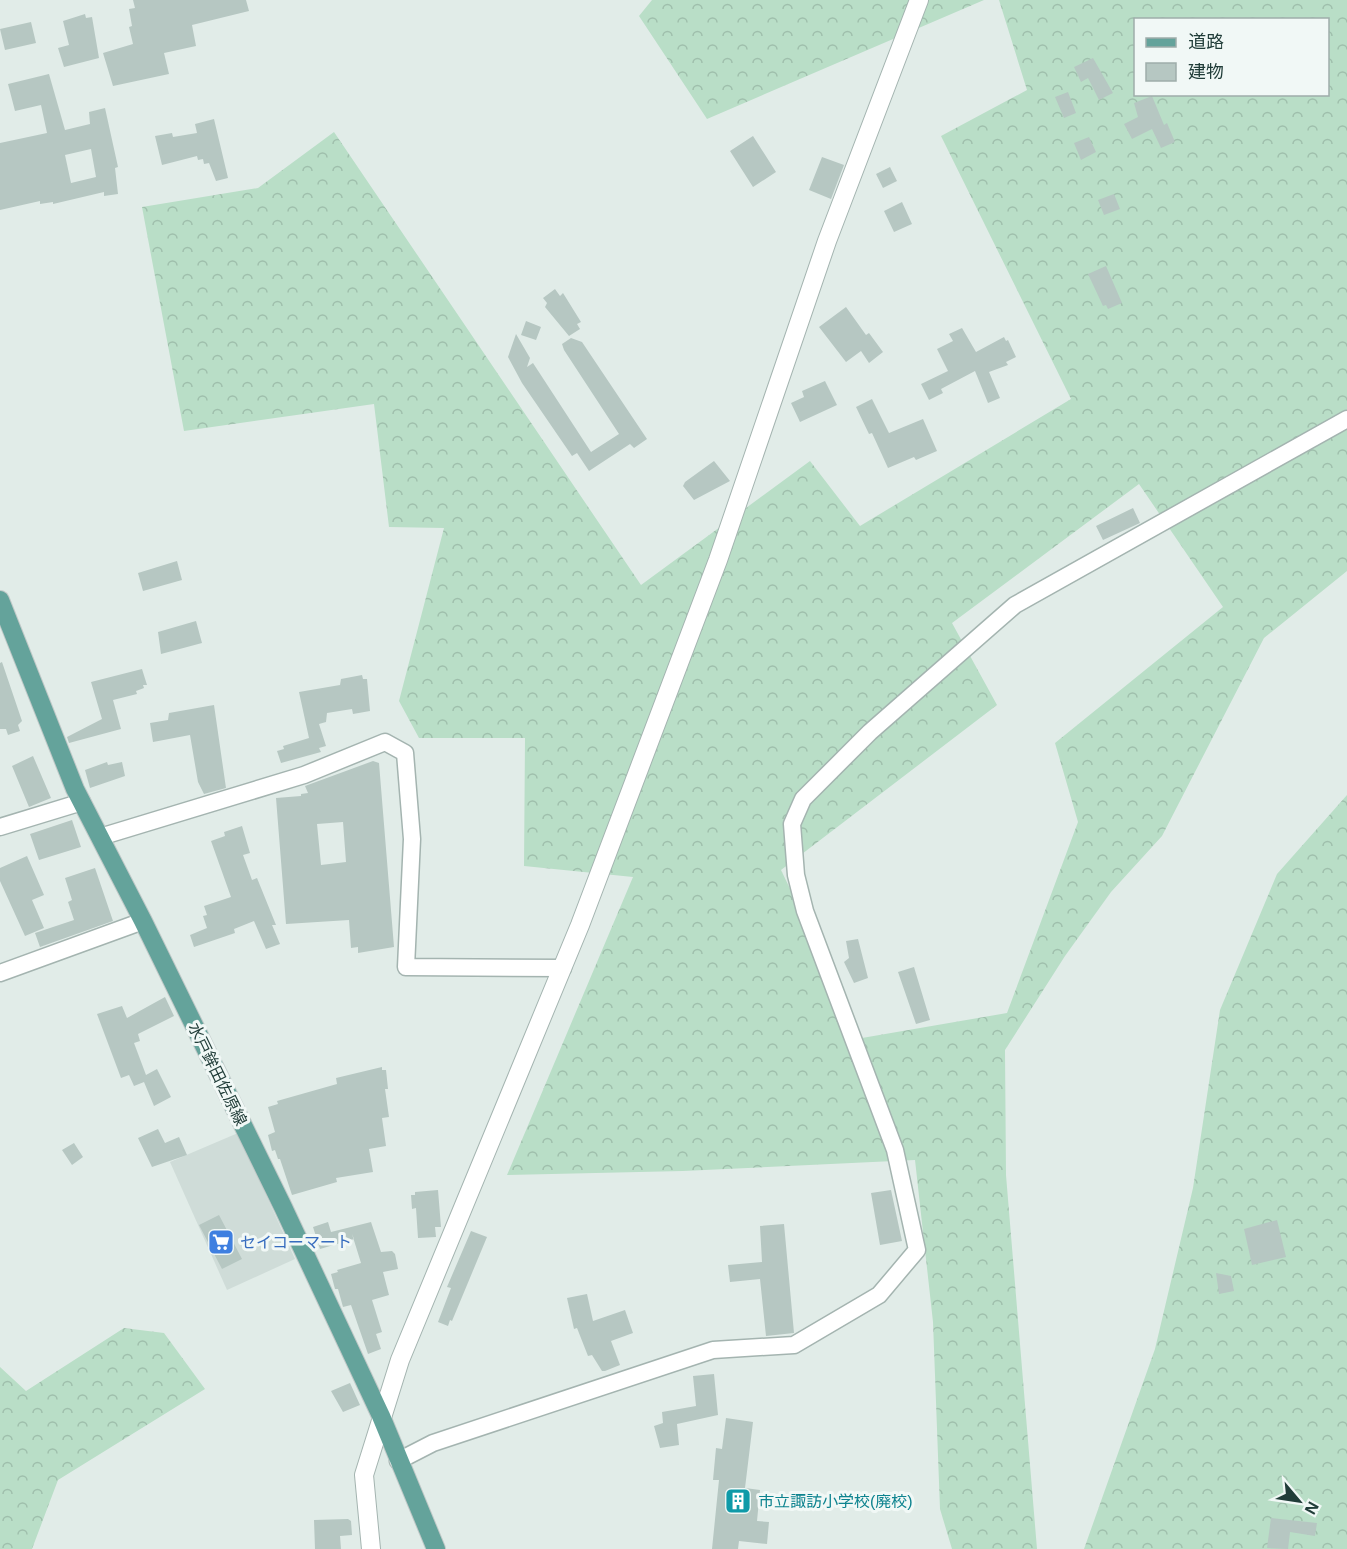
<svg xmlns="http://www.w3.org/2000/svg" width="1347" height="1549" font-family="Helvetica,'Noto Sans JP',sans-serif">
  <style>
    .built { fill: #cfdcd8 }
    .forest { fill: url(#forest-crowns); fill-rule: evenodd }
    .building { fill: #b6c7c2; fill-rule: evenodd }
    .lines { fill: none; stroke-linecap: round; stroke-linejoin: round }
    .minor-casing { stroke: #a4b4b0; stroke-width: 19 }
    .tertiary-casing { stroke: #a4b4b0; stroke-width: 20 }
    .primary-casing { stroke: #c1c9c8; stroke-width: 20 }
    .minor { stroke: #fff; stroke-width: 16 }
    .tertiary { stroke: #fff; stroke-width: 18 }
    .primary { stroke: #64a39b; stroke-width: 18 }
    .labels { text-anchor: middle; stroke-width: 6; stroke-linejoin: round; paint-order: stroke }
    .street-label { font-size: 16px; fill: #213d39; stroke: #f1f8f6 }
    .shop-label { font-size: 16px; fill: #366cbe; stroke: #f1f8f6; text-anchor: start }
    .culture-label { font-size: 16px; fill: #0d838f; stroke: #f1f8f6; text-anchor: start }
  </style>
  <defs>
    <pattern id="forest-crowns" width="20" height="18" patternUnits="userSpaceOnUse" patternTransform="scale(1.5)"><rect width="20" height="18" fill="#b9dec7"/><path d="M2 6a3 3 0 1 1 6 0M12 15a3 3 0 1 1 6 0" fill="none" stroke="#9fbfac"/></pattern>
  </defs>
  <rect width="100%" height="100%" fill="#e1ece8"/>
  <path class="built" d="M238 1133 295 1259 227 1290 170 1162Z"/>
  <path class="forest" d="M652 0H984L707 119 639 16Z
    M999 0H1347V571L1264 638 1162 836 1111 892 1065 956 1005 1050 1006 1175 1037 1549H952L940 1509 933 1322 915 1160 683 1171 507 1175 633 877 524 866 525 738H419L399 701 444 528 389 527 374 404 184 431 142 207 258 188 334 132 641 585 810 461 860 526 1071 399 941 136 1027 90ZM1136 20H1328V94H1136ZM1139 484 1223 607 1055 743 1078 822 1007 1013 862 1038 781 870 997 705 952 623Z
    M1347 795V1549H1084L1155 1349 1193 1188 1220 1010 1277 874Z
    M124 1328 164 1333 205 1389 58 1480 32 1549H0V1367L26 1391Z"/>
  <path class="building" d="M133 0H246L249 11 192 25 196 46 164 53 169 74 113 86 103 53 133 44 129 27 132 26 129 9 135 8Z
    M85 14 86 18 92 17 99 58 64 67 58 48 69 45 63 21Z
    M31 22 36 43 5 50 0 29Z
    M1093 58 1113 93 1099 100 1088 78 1081 82 1074 67Z
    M49 74 65 130 90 124 89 112 105 108 118 167 115 168 118 194 104 196V192L53 204V202L40 204V201L0 210V143L47 133 41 105 15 111 8 84ZM91 149 96 177 71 183 65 155Z
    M1068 92 1076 113 1064 118 1055 97Z
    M1152 96 1164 125 1167 123 1175 142 1161 148 1152 129 1132 139 1124 124 1138 117 1134 103Z
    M214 119 228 178 216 181 209 163 204 164 203 159 198 160 197 156 162 165 155 136 172 133 173 137 197 133 195 124Z
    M753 136 776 172 753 187 730 151Z
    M1089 137 1096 152 1081 160 1074 143Z
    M822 157 844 165 831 199 809 190Z
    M890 167 897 181 883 188 876 174Z
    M1114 194 1120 209 1104 215 1098 200Z
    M902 202 912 224 894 232 884 211Z
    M1106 266 1122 303 1108 309 1106 305 1103 306 1088 274Z
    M555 289 560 296 563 293 581 322 577 324 580 329 569 336 545 307 547 303 543 298Z
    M846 307 866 335 869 333 883 352 869 363 861 351 846 362 819 327Z
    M526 321 541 327 536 340 521 335Z
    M962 328 976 352 1004 337 1006 341 1008 340 1016 357 1006 362 1008 365 989 372 1000 398 988 403 975 371 941 389 943 393 929 400 921 384 948 371 937 349 953 341 949 334Z
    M516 334 530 358 527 367 533 363 591 452 619 434 564 350 562 344 571 338 582 342 647 439 634 448 630 444 589 471 577 453 572 456 522 383 508 357Z
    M825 381 837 405 800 422 791 403 804 397 802 391Z
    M872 399 889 433 923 419 937 451 916 460 914 457 888 468 872 433 869 434 856 407Z
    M714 461 730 481 694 500 683 486 685 482Z
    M1133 508 1140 523 1103 540 1096 526Z
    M177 561 182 580 143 591 138 573Z
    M196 621 202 643 161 654 158 632Z
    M2 662 22 721 18 725 20 731 8 735 6 729H0V663Z
    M142 669 147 685H143L144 688 136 691 137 694 113 700 121 729 69 743 67 737 102 719 91 682Z
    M362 675 363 679H367L370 711 353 714 352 709 327 713 326 722 319 724 326 746 319 748 321 752 281 763 277 751 284 749 283 746 309 738 299 692 340 685 341 679Z
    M214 705 226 788 204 794 198 782 190 735 153 742 150 723 168 720 169 713Z
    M33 756 51 798 29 807 12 766Z
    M373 761 379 763 394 947 358 953V947L351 948 349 920 286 924 276 798 301 796V794L308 793 305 786ZM343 822 346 862 321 865 317 824Z
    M107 762 108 765 122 762 125 776 90 788 85 770Z
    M72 820 81 847 39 860 30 834Z
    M242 826 250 853 243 855 252 880 257 878 276 925H272L280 944 266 949 254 921 234 929 235 933 194 947 190 935 207 928 203 916 207 915 204 906 231 897 211 841 225 836 224 832Z
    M27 856 44 895 32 900 44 928 25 936 0 881V868Z
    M95 868 113 921 40 947 35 933 74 920 68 902 72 900 65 878Z
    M858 939 868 978 854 983 844 962 849 958 846 941Z
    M914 967 930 1020 916 1024 898 972Z
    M165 997 174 1016 138 1034 140 1041 134 1043 146 1075 157 1069 171 1097 154 1106 144 1082 134 1086 129 1075 121 1078 97 1014 122 1006 127 1018Z
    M382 1067V1070H386L388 1089H385L389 1117 382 1118 386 1146 369 1149 373 1172 336 1178 337 1182 292 1195 280 1159H278L275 1150 272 1151 268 1135 275 1132 268 1107 278 1104 277 1101 337 1084 336 1078Z
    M158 1129 165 1143 179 1137 187 1155 152 1167 138 1138Z
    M74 1143 83 1157 72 1165 62 1150Z
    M438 1190 441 1227H435L436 1237 418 1238 416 1208 412 1209 411 1195H415V1192Z
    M891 1190 902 1241 880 1245 871 1193Z
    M219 1215 242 1259 222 1269 199 1225Z
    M1277 1220 1286 1257 1252 1265 1244 1229Z
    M328 1222 331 1232 371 1222 381 1252 392 1251 395 1254 398 1269 383 1272 389 1295 372 1300 382 1332 376 1334 381 1349 368 1354 351 1305 343 1307 338 1289H335L331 1274 338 1272 337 1270 361 1263 352 1234 354 1239 320 1249 313 1227Z
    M784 1224 794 1333 766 1336 760 1279 730 1282 728 1265 762 1262 760 1226Z
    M471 1231 487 1237 452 1321 450 1320 448 1326 438 1322 451 1288 447 1287Z
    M1216 1273 1231 1276 1234 1291 1219 1294Z
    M587 1294 593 1321 625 1310 633 1333 611 1341 620 1365 605 1371H602L592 1355 588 1356 577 1328 574 1329 567 1298Z
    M714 1374 718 1415 677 1424 679 1445 660 1448 654 1426 663 1423 662 1412 696 1406 693 1376Z
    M350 1383 360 1405 343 1412 331 1391Z
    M726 1418 753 1422 745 1488 760 1490 757 1521 769 1522 767 1544 739 1541 738 1549H712L719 1480H713L716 1448 722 1449Z
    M1271 1518 1317 1523 1315 1536 1290 1532 1288 1549 1267 1548Z
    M348 1519 351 1521 352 1535 340 1536 341 1549H315L314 1520Z"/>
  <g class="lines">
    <defs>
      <path id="minor" d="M0 827 82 802
        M100 837 304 775 385 742 405 753 412 839 406 967 563 968
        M0 973 143 921
        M398 1461 433 1443 713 1350 794 1345 879 1295 917 1250 895 1150 805 911 796 875 792 824 803 799 870 732 1015 605 1347 419"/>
      <path id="tertiary" d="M371 1549 364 1475 400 1360 580 925 718 560 827 241 919 0"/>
      <path id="primary" d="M0 600 75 789 143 921 283 1207 381 1416 436 1549"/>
    </defs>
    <use href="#minor" class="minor-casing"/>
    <use href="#tertiary" class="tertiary-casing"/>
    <use href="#primary" class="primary-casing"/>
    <use href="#minor" class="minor"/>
    <use href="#tertiary" class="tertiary"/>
    <use href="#primary" class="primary"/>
  </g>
  <defs>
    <symbol id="supermarket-square" viewBox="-11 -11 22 22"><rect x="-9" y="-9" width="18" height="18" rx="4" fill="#3f7fe0" stroke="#f1f8f6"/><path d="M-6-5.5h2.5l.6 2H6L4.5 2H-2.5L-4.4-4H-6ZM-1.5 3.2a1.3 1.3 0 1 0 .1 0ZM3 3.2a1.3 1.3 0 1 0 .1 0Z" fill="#fff"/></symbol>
    <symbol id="building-square" viewBox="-11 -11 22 22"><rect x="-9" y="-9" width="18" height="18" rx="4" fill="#0f9aa8" stroke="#f1f8f6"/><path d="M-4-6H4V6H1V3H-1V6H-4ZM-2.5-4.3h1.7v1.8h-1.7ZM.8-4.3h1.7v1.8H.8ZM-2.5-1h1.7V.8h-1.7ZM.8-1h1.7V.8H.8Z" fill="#fff"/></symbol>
  </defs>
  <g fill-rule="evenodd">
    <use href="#supermarket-square" x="206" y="1227" width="30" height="30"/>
    <use href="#building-square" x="723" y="1486" width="30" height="30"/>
  </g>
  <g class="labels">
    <g class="street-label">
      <text transform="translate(218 1074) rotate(64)" y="6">水戸鉾田佐原線</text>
    </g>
    <g class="shop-label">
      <text x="240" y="1248">セイコーマート</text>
    </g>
    <g class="culture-label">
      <text x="758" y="1507">市立諏訪小学校(廃校)</text>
    </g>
  </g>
  <rect x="1134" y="18" width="195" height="78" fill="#f1f8f6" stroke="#9eadaa" stroke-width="1.5"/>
  <rect x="1146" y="38" width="30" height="9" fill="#64a39b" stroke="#9eadaa" stroke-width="1.5"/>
  <text x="1188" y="48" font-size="18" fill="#213d39">道路</text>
  <rect x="1146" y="63" width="30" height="18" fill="#b6c7c2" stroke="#9eadaa" stroke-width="1.5"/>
  <text x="1188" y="78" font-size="18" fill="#213d39">建物</text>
  <g transform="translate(1299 1501) rotate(119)" stroke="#f1f8f6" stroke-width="4.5" paint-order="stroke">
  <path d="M0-4.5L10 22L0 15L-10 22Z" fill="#213d39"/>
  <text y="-9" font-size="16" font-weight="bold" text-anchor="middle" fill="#213d39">N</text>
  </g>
</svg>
